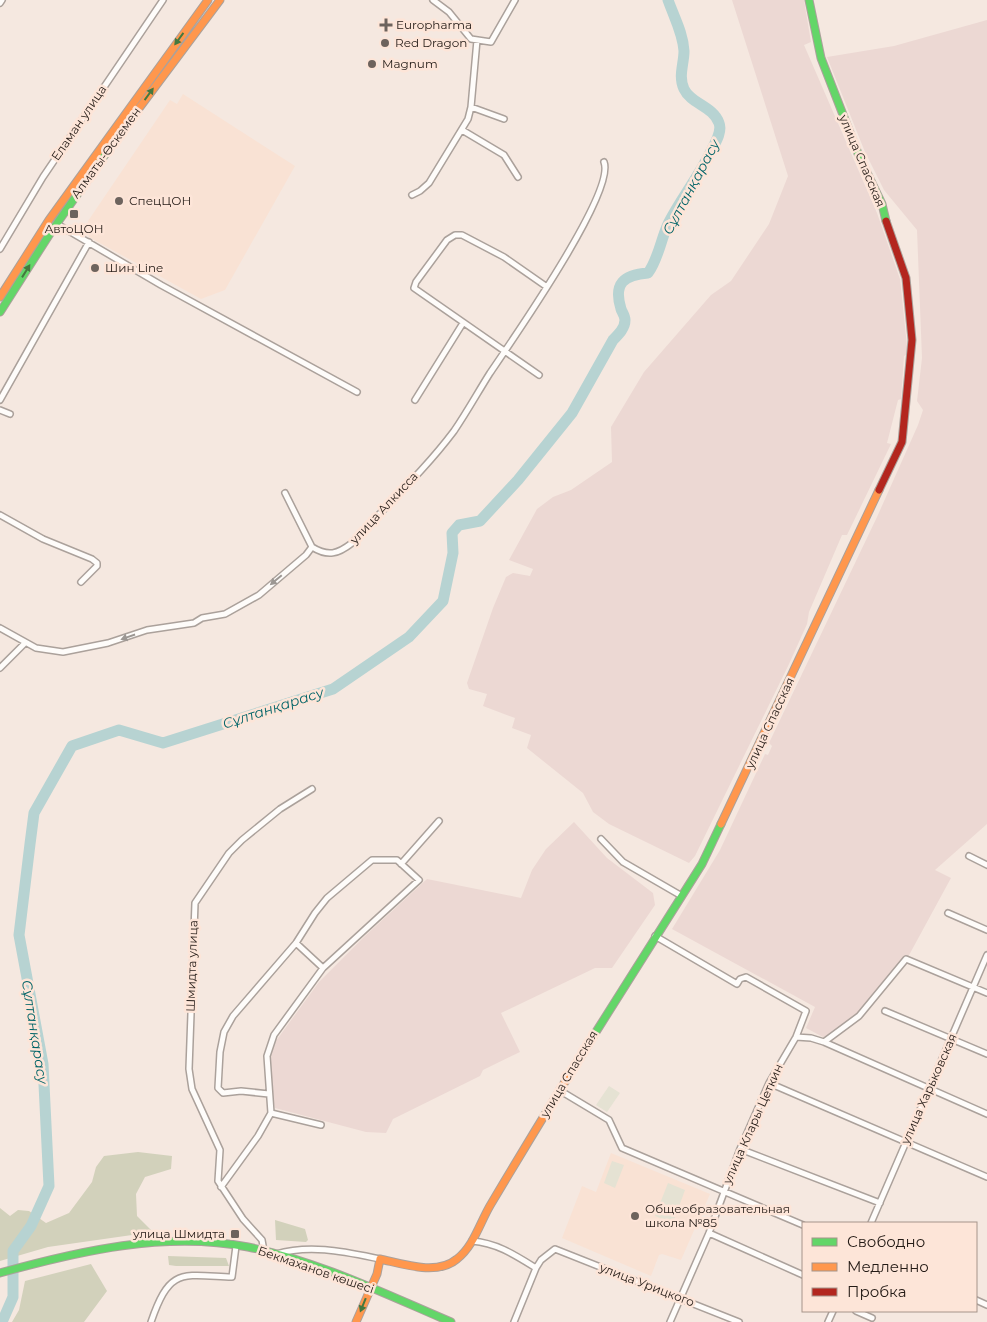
<svg xmlns="http://www.w3.org/2000/svg" width="987" height="1322" font-family="Montserrat,sans-serif">
  <style>
    .built { fill: #f9e2d4 }
    .industrial { fill: #ecd8d3 }
    .green { fill: #e5e2d3 }
    .forest { fill: #d2d1bb }
    .lines { fill: none; stroke-linecap: round; stroke-linejoin: round }
    .river { stroke: #b7d3d2; stroke-width: 11 }
    .street-casing { stroke: #aba19b; stroke-width: 8 }
    .fast-casing { stroke: #aba19b; stroke-width: 9 }
    .slow-casing { stroke: #aba19b; stroke-width: 9 }
    .jam-casing { stroke: #aba19b; stroke-width: 9 }
    .street { stroke: #fefcfa; stroke-width: 5 }
    .fast { stroke: #63d668; stroke-width: 7 }
    .slow { stroke: #ff974d; stroke-width: 7 }
    .jam { stroke: #b3261e; stroke-width: 7 }
    .oneway { fill: #44783f }
    .oneway2 { fill: #9c9793 }
    .poi-dot { fill: #6d635d; stroke: #fde5d8; stroke-width: 2 }
    .labels { text-anchor: middle; stroke-width: 5; stroke-linejoin: round; paint-order: stroke }
    .poi-label { font-size: 12px; fill: #241b16; stroke: #fde5d8; text-anchor: start }
    .street-label { font-size: 12px; fill: #241b16; stroke: #fde5d8 }
    .water-label { font-size: 14px; font-style: italic; fill: #016468; stroke: #fde5d8 }
  </style>
  <rect width="100%" height="100%" fill="#f5e8e0"/>
  <path class="built" d="M183 94 295 166 225 290 201 299 89 237 88 221 170 100 177 104Z
    M611 1153 710 1194 681 1260 662 1254 659 1255 651 1276 562 1238 582 1186 596 1192Z"/>
  <path class="industrial" d="M732 0H804L811 42 804 45 877 213 900 279 907 346 906 355 904 356 901 399 898 400 887 443 891 444 847 535H842L809 612 807 624 789 664 695 856 689 863 609 824 593 812 583 793 527 748 531 735 512 728 515 718 483 706 487 694 469 689 467 683 493 608 506 577 513 573 530 576 533 569 509 560 537 509 553 497 571 490 612 462 611 427 644 372 711 295 731 281 769 224 788 176Z
    M987 20V824L935 870 951 878 908 957 882 991 844 1029 825 1038 806 1028 815 1007 672 929 720 850 765 754 768 755 772 746 769 743 877 517 918 425 923 410 917 401 922 358 917 230 884 190 865 152 827 57 894 46Z
    M574 822 607 858 653 893 655 905 612 968H595L501 1013 520 1052 483 1070 480 1076 393 1119 386 1133 366 1132 275 1108 272 1094 271 1055 273 1045 319 982 365 936 427 879 521 898 532 870 546 849Z"/>
  <path class="green" d="M609 1086 620 1093 607 1112 596 1105Z
    M612 1161 624 1165 615 1188 604 1183Z
    M668 1183 685 1190 673 1223 655 1216Z"/>
  <path class="forest" d="M138 1152 172 1156 171 1169 145 1177 136 1194 137 1216 153 1232 48 1247 0 1261V1208L10 1216 18 1210 29 1211 46 1223 69 1213 92 1182 96 1167 104 1156Z
    M275 1220 305 1229 308 1240 306 1242 276 1240Z
    M168 1256 226 1258 229 1266H176L169 1265Z
    M91 1264 107 1291 84 1322H12L19 1310 25 1281Z"/>
  <g class="lines">
    <path class="river" d="M2 1322 13 1297V1251L31 1226 49 1186 43 1064 19 935 30 844 34 813 72 746 119 730 163 743 333 689 409 637 443 601 453 553 452 533 459 525 480 521 518 480 572 413 613 340C619 334 625 328 625 320 625 316 622 312 621 309 613 283 624 275 648 273 658 260 661 239 668 224 680 200 697 179 709 155 713 146 723 133 719 123 713 106 691 104 684 89 678 76 684 64 684 51 683 33 674 17 668 0"/>
    <defs>
      <path id="street" d="M433 0 449 12 471 39 491 42 515 0
        M0 3 2 0
        M471 107 504 119
        M462 130 504 155 518 177
        M412 195 420 191 429 183 468 119 471 107 477 40
        M57 224 161 285 357 392
        M0 249 43 177 163 0
        M539 375 414 288 416 282 447 240 455 235H462L504 257 547 287
        M0 400 89 242
        M415 400 463 323
        M0 410 10 414
        M285 493 312 547
        M0 515 43 539 92 559 97 563V566L81 582
        M312 547C328 557 338 554 352 543 386 506 424 471 454 431 467 412 478 392 490 373 511 342 616 192 604 162
        M0 628 36 648 63 652 108 643 147 630 194 623 202 618 225 614 259 595 306 555 312 547
        M0 668 25 643
        M601 839 623 862 680 895
        M969 856 987 865
        M401 864 439 821
        M948 913 987 930
        M655 936 737 984 740 979 746 977 806 1011 796 1037 769 1083 740 1149 709 1233 670 1322
        M296 943 323 968
        M885 1011 987 1054
        M796 1037 811 1038 824 1042 859 1016 906 959 987 993
        M824 1042 987 1114
        M769 1083 987 1177
        M559 1090 609 1120 622 1148 803 1225
        M271 1113 321 1125
        M740 1149 880 1203
        M221 1187 258 1136 271 1113 267 1056 274 1035 323 968 419 880 397 860H372L327 898 315 913 296 943 233 1016 224 1032 220 1052 218 1088 223 1093 241 1091 269 1094
        M871 1223 987 955
        M709 1233 803 1275
        M472 1241C497 1243 515 1255 536 1268
        M264 1251 262 1240 243 1219 218 1181 220 1150 192 1089 189 1069 195 903 229 853 242 840 280 809 312 789
        M276 1254C311 1244 345 1252 380 1259
        M976 1300 987 1305
        M856 1311 872 1318
        M151 1322C170 1267 181 1275 232 1277L236 1246
        M514 1322 536 1268 541 1260 555 1249 739 1322
        M828 1322 833 1311"/>
      <path id="fast" d="M809 0 821 58 859 156 882 204 886 221
        M0 312 51 232 116 139
        M594 1035 702 864 721 824
        M0 1273C79 1251 165 1231 248 1247 318 1261 385 1294 451 1322"/>
      <path id="slow" d="M116 139 220 0
        M0 297 49 220 208 0
        M721 824 879 490
        M356 1322 377 1274 380 1259C403 1264 437 1276 457 1259 474 1246 480 1222 491 1204 525 1147 559 1091 594 1035"/>
      <path id="jam" d="M879 490 902 442 912 340 906 278 886 221"/>
    </defs>
    <use href="#street" class="street-casing"/>
    <use href="#fast" class="fast-casing"/>
    <use href="#slow" class="slow-casing"/>
    <use href="#jam" class="jam-casing"/>
    <use href="#street" class="street"/>
    <use href="#fast" class="fast"/>
    <use href="#slow" class="slow"/>
    <use href="#jam" class="jam"/>
  </g>
  <defs><path id="oneway-solid" d="M-6-.8H1V-3.2L6.5 0L1 3.2V.8H-6Z" transform="scale(1.25)"/></defs>
  <g class="oneway">
    <use href="#oneway-solid" transform="translate(179 39) rotate(126)"/>
    <use href="#oneway-solid" transform="translate(149 94) rotate(-54)"/>
    <use href="#oneway-solid" transform="translate(26 271) rotate(-58)"/>
    <use href="#oneway-solid" transform="translate(363 1305) rotate(112)"/>
  </g>
  <g class="oneway2">
    <use href="#oneway-solid" transform="translate(276 580) rotate(140)"/>
    <use href="#oneway-solid" transform="translate(128 637) rotate(161)"/>
  </g>
  <g class="poi-dot">
    <path d="M383.5 17.5h5v5h5v5h-5v5h-5v-5h-5v-5h5z"/>
    <circle cx="385" cy="43" r="5"/>
    <circle cx="372" cy="64" r="5"/>
    <circle cx="119" cy="201" r="5"/>
    <rect x="69" y="209" width="10" height="10" rx="2.5"/>
    <circle cx="95" cy="268" r="5"/>
    <circle cx="635" cy="1216" r="5"/>
    <rect x="230" y="1229" width="10" height="10" rx="2.5"/>
  </g>
  <g class="labels">
    <g class="poi-label">
      <text x="396" y="29">Europharma</text>
      <text x="395" y="47">Red Dragon</text>
      <text x="382" y="68">Magnum</text>
      <text x="129" y="205">СпецЦОН</text>
      <text x="74" y="233" text-anchor="middle">АвтоЦОН</text>
      <text x="105" y="272">Шин Line</text>
      <text x="645" y="1213">Общеобразовательная<tspan x="645" dy="14">школа №85</tspan></text>
      <text x="225" y="1238" text-anchor="end">улица Шмидта</text>
    </g>
    <g class="street-label">
      <text transform="translate(79 123) rotate(-56)" y="4">Еламан улица</text>
      <text transform="translate(106 153) rotate(-54)" y="4">Алматы-Өскемен</text>
      <text transform="translate(862 161) rotate(67)" y="4">улица Спасская</text>
      <text transform="translate(384 508) rotate(-47)" y="4">улица Алкисса</text>
      <text transform="translate(770 723) rotate(-65)" y="4">улица Спасская</text>
      <text transform="translate(192 966) rotate(-88)" y="4">Шмидта улица</text>
      <text transform="translate(569 1074) rotate(-59)" y="4">улица Спасская</text>
      <text transform="translate(929 1089) rotate(-66)" y="4">улица Харьковская</text>
      <text transform="translate(753 1124) rotate(-66)" y="4">улица Клары Цеткин</text>
      <text transform="translate(316 1270) rotate(19)" y="4">Бекмаханов көшесі</text>
      <text transform="translate(647 1285) rotate(21)" y="4">улица Урицкого</text>
    </g>
    <g class="water-label">
      <text transform="translate(691 187) rotate(-62)" y="5">Сұлтанқарасу</text>
      <text transform="translate(273 708) rotate(-18)" y="5">Сұлтанқарасу</text>
      <text transform="translate(35 1032) rotate(81)" y="5">Сұлтанқарасу</text>
    </g>
  </g>
  <rect x="802" y="1222" width="175" height="90" fill="#fde5d8" stroke="#a6948a"/>
  <rect x="812" y="1238" width="25" height="8" fill="#63d668" stroke="#a6948a"/>
  <text x="847" y="1247" font-size="15" fill="#241b16">Свободно</text>
  <rect x="812" y="1263" width="25" height="8" fill="#ff974d" stroke="#a6948a"/>
  <text x="847" y="1272" font-size="15" fill="#241b16">Медленно</text>
  <rect x="812" y="1288" width="25" height="8" fill="#b3261e" stroke="#a6948a"/>
  <text x="847" y="1297" font-size="15" fill="#241b16">Пробка</text>
</svg>
